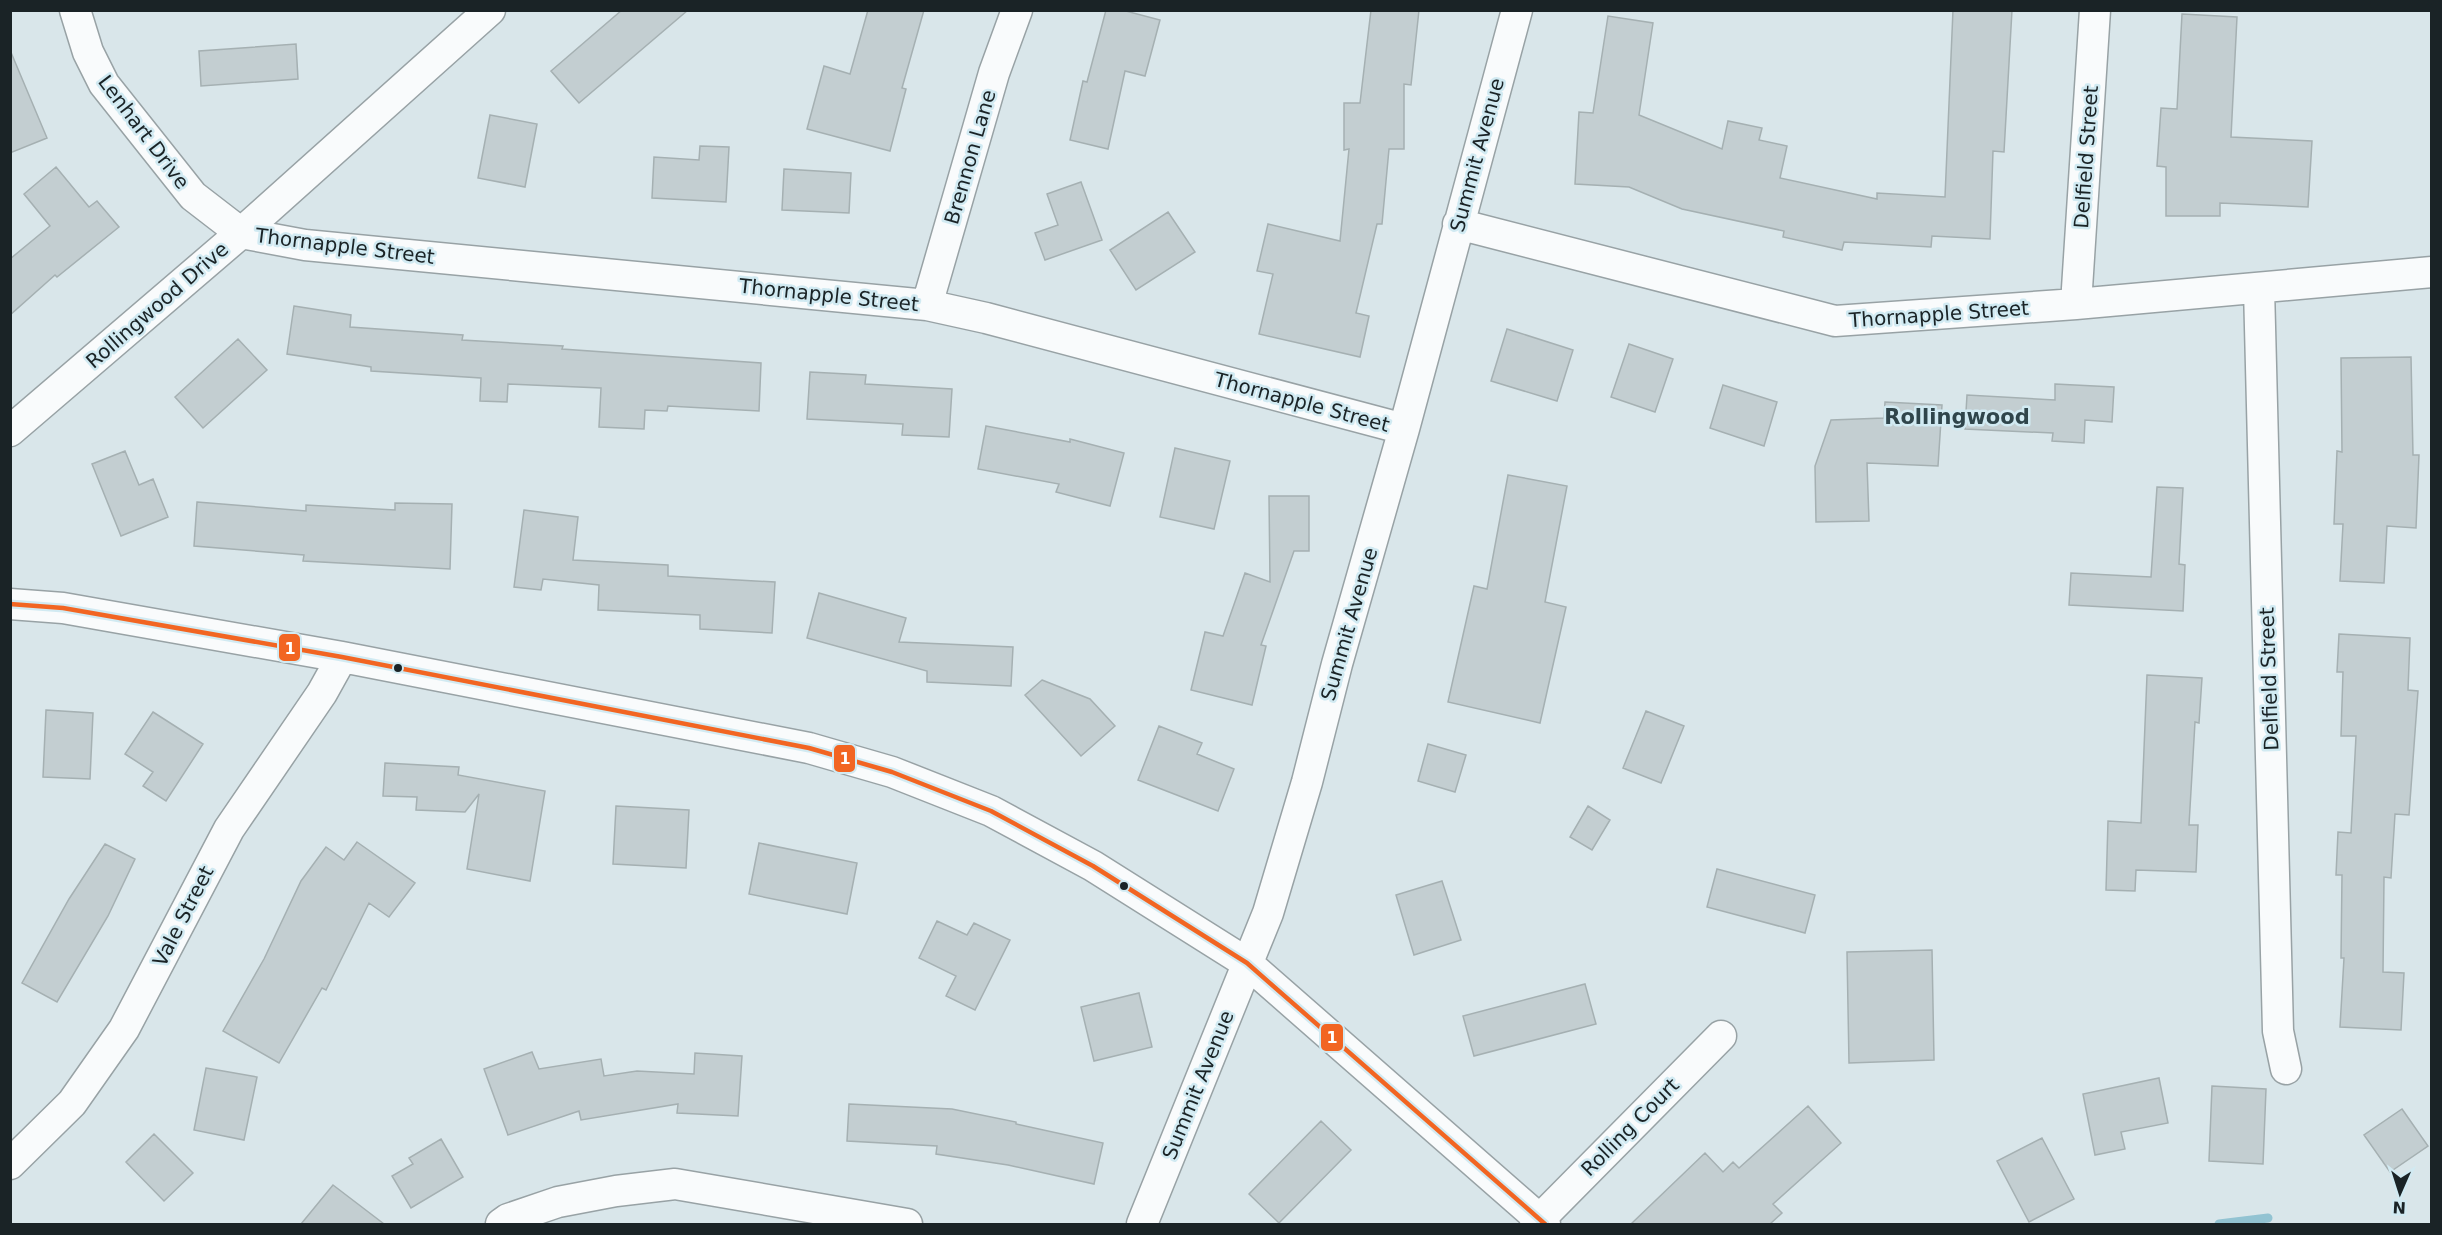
<svg xmlns="http://www.w3.org/2000/svg" width="2442" height="1235" font-family="'DejaVu Sans',sans-serif">
  <style>
    .lines { fill: none; stroke-linecap: round; stroke-linejoin: round }
    .stream { stroke: #92c3d2; stroke-width: 9 }
    .building { fill: #c3ced1; stroke: #a5b0b2; stroke-width: 1.5 }
    .minor-casing { stroke: #98a2a5; stroke-width: 33 }
    .minor { stroke: #f9fbfc; stroke-width: 30 }
    .bus-1-casing { stroke: #d1eaf2; stroke-width: 9 }
    .bus-1 { stroke: #f26522; stroke-width: 4.5 }
    .bus-dot { fill: #1a2326; stroke: #d1eaf2; stroke-width: 2 }
    .labels { text-anchor: middle; stroke-width: 5; stroke-linejoin: round; paint-order: stroke }
    .street-label { font-size: 20px; fill: #1a2326; stroke: #d1eaf2 }
    .neighbourhood-label { font-size: 21px; font-weight: bold; fill: #2f454b; stroke: #d1eaf2 }
    .line-badge { stroke: #d1eaf2; stroke-width: 2 }
    .badge-label { font-size: 16px; text-anchor: middle; font-weight: bold; fill: #fff }
  </style>
  <rect width="100%" height="100%" fill="#d9e6ea"/>
  <g class="lines">
    <path class="stream" d="M2219 1224 2268 1218"/>
  </g>
  <path class="building" d="M622 10H688L579 103 551 71Z
    M868 10H924L902 88 906 89 890 151 807 129 824 66 850 74Z
    M1106 10H1122L1160 20 1145 76 1125 71 1108 149 1070 140 1083 81 1087 82Z
    M1371 10H1419L1411 85 1404 84V149H1389L1382 224H1377L1356 313 1369 316 1360 357 1259 334 1273 274 1257 271 1268 224 1340 241 1349 149 1344 150V103H1360Z
    M1953 10H2012L2004 152 1993 151 1990 239 1932 236 1931 247 1844 242 1842 250 1783 237 1784 231 1682 209 1629 187 1575 184 1579 112 1593 113 1608 16 1653 23 1639 115 1722 149 1728 121 1762 128 1759 140 1787 146 1780 178 1877 199V193L1945 197Z
    M2182 14 2237 17 2231 137 2312 141 2308 207 2220 203V216H2166V167L2157 166 2161 108 2177 109Z
    M296 44 298 79 201 86 199 51Z
    M10 50 47 138 10 153Z
    M490 115 537 124 525 187 478 178Z
    M700 146 729 147 726 202 652 198 654 157 699 160Z
    M56 167 89 207 97 201 119 227 57 277 55 275 10 315V259L50 226 24 194Z
    M784 169 851 173 849 213 782 210Z
    M1081 182 1102 240 1045 260 1035 233 1058 225 1047 194Z
    M1168 212 1195 252 1136 290 1110 250Z
    M294 306 351 315 350 327 463 335 462 340 563 346 562 349 761 363 759 411 668 406 667 411 645 410 644 429 599 427 601 388 508 384 507 402 480 401 481 378 371 371V367L287 354Z
    M1507 329 1573 350 1557 401 1491 381Z
    M238 339 267 370 203 428 175 397Z
    M1629 344 1673 359 1655 412 1611 397Z
    M2411 357 2413 455H2419L2416 528 2387 526 2384 583 2340 581 2343 524H2334L2337 451 2342 452 2341 358Z
    M810 372 866 375 865 384 952 389 949 437 902 435 903 424 807 419Z
    M2055 384 2114 387 2112 422 2085 420 2084 443 2052 441 2053 433 1965 429 1967 395 2055 400Z
    M1723 385 1777 402 1764 446 1710 428Z
    M1885 402 1942 405 1938 466 1867 463 1869 521 1816 522 1815 466 1831 420 1884 418Z
    M986 426 1070 442V439L1124 453 1110 506 1056 492 1059 484 978 469Z
    M1175 448 1230 461 1214 529 1160 517Z
    M125 451 139 485 153 479 168 517 121 536 92 464Z
    M1508 475 1567 486 1545 602 1566 607 1540 723 1448 702 1474 586 1487 589Z
    M2157 487 2183 488 2179 564 2185 565 2183 611 2069 605 2071 573 2151 577Z
    M1269 496H1309V551H1294L1261 645 1266 646 1252 705 1191 690 1205 632 1223 636 1245 573 1270 582Z
    M197 502 306 511V505L395 510V503L452 504 450 569 303 561 304 555 194 546Z
    M524 510 578 517 573 560 668 565V576L775 582 772 633 700 629V615L598 610 599 585 543 579 541 590 514 587Z
    M819 593 906 618 899 642 1013 647 1011 686 927 682V671L807 638Z
    M2339 634 2410 638 2408 690 2418 691 2409 815 2395 814 2391 878 2384 877 2383 972 2404 973 2401 1030 2340 1027 2344 958H2341L2342 875H2336L2338 832 2351 833 2356 736H2341L2343 672H2337Z
    M2147 675 2202 678 2199 723 2195 722 2189 825H2198L2196 872 2136 870 2135 891 2106 890 2108 821 2141 823Z
    M1042 680 1090 699 1115 726 1081 756 1025 695Z
    M46 710 93 713 90 779 43 777Z
    M1646 711 1684 726 1661 783 1623 768Z
    M153 712 203 744 166 801 143 786 153 772 125 754Z
    M1159 726 1202 743 1197 754 1234 769 1218 811 1138 780Z
    M1428 744 1466 755 1455 792 1418 781Z
    M385 763 459 767 458 775 545 791 530 881 467 869 479 794 465 812 416 810 417 797 383 796Z
    M616 806 689 810 686 868 613 864Z
    M1588 806 1610 820 1592 850 1570 837Z
    M357 842 415 883 389 917 369 903 326 990 322 988 279 1063 223 1031 264 959 301 881 326 847 344 860Z
    M759 843 857 863 847 914 749 894Z
    M105 844 135 859 108 916 57 1002 22 983 69 899Z
    M1717 869 1815 895 1805 933 1707 907Z
    M1442 881 1461 940 1414 955 1396 895Z
    M937 921 967 935 974 923 1010 940 975 1010 946 996 956 976 919 958Z
    M1932 950 1934 1060 1849 1063 1847 952Z
    M1585 984 1596 1024 1474 1056 1463 1016Z
    M1139 993 1152 1047 1094 1061 1081 1007Z
    M532 1052 539 1069 601 1059 604 1076 637 1071 694 1074 695 1053 742 1056 738 1116 677 1113 678 1104 581 1120 579 1111 508 1135 484 1069Z
    M206 1068 257 1077 244 1140 194 1130Z
    M2159 1078 2168 1123 2121 1132 2125 1149 2095 1155 2083 1094Z
    M2212 1086 2266 1089 2263 1164 2209 1161Z
    M849 1104 952 1109 1016 1122V1124L1103 1143 1094 1184 1008 1165 936 1154 937 1146 847 1141Z
    M1808 1106 1841 1143 1773 1204 1782 1213 1770 1224H1631L1705 1153 1723 1172 1733 1162 1739 1168Z
    M2402 1109 2428 1146 2390 1172 2364 1135Z
    M1321 1121 1351 1150 1279 1223 1249 1194Z
    M154 1134 193 1173 164 1201 126 1162Z
    M2042 1138 2074 1199 2029 1222 1997 1161Z
    M441 1139 463 1177 411 1208 392 1176 413 1164 409 1158Z
    M333 1185 384 1224H301Z"/>
  <g class="lines">
    <defs>
      <path id="minor" d="M75 10 88 52 104 84 193 196 241 233 305 245 927 305 986 318 1404 429
        M1458 224 1835 321 2076 304 2432 272
        M2259 288 2278 1031 2286 1069
        M2076 304 2095 10
        M927 305 994 73 1017 10
        M10 431 241 233 490 10
        M10 604 63 608 342 657 809 748 892 772 991 811 1093 866 1247 963 1545 1224
        M10 1164 72 1103 124 1029 229 829 322 693 342 657
        M501 1224 508 1219 558 1202 616 1191 675 1184 907 1224
        M1142 1224 1268 913 1307 782 1337 664 1404 429 1517 10
        M1535 1224 1721 1036"/>
    </defs>
    <use href="#minor" class="minor-casing"/>
    <use href="#minor" class="minor"/>
    <defs>
      <path id="bus-1" d="M10 604 63 608 342 657 809 748 892 772 991 811 1093 866 1247 963 1545 1224"/>
    </defs>
    <use href="#bus-1" class="bus-1-casing"/>
    <use href="#bus-1" class="bus-1"/>
  </g>
  <g class="bus-dot">
    <circle cx="398" cy="668" r="5"/>
    <circle cx="1124" cy="886" r="5"/>
  </g>
  <g class="labels">
    <g class="street-label">
      <text transform="translate(144 132) rotate(53)" y="7">Lenhart Drive</text>
      <text transform="translate(1477 155) rotate(-75)" y="7">Summit Avenue</text>
      <text transform="translate(970 157) rotate(-74)" y="7">Brennon Lane</text>
      <text transform="translate(2086 157) rotate(-86)" y="7">Delfield Street</text>
      <text transform="translate(345 246) rotate(7)" y="7">Thornapple Street</text>
      <text transform="translate(829 295) rotate(6)" y="7">Thornapple Street</text>
      <text transform="translate(157 305) rotate(-41)" y="7">Rollingwood Drive</text>
      <text transform="translate(1939 314) rotate(-4)" y="7">Thornapple Street</text>
      <text transform="translate(1302 402) rotate(15)" y="7">Thornapple Street</text>
      <text transform="translate(1349 624) rotate(-74)" y="7">Summit Avenue</text>
      <text transform="translate(2269 679) rotate(-92)" y="7">Delfield Street</text>
      <text transform="translate(183 916) rotate(-63)" y="7">Vale Street</text>
      <text transform="translate(1198 1085) rotate(-68)" y="7">Summit Avenue</text>
      <text transform="translate(1630 1127) rotate(-45)" y="7">Rolling Court</text>
    </g>
    <g class="neighbourhood-label">
      <text x="1957" y="424">Rollingwood</text>
    </g>
  </g>
  <g class="line-badge">
    <rect x="278" y="633" width="23" height="29" rx="6" fill="#f26522"/>
    <rect x="833" y="744" width="23" height="29" rx="6" fill="#f26522"/>
    <rect x="1320" y="1023" width="24" height="29" rx="6" fill="#f26522"/>
  </g>
  <g class="badge-label">
    <text x="290" y="654">1</text>
    <text x="845" y="764">1</text>
    <text x="1332" y="1043">1</text>
  </g>
  <rect width="2442" height="1235" fill="none" stroke="#1a2326" stroke-width="24"/>
  <g transform="translate(2400 1193) rotate(183)" stroke="#d1eaf2" stroke-width="4.5" paint-order="stroke">
  <path d="M0-4.5L10 22L0 15L-10 22Z" fill="#1a2326"/>
  <text y="-9" font-size="16" font-weight="bold" text-anchor="middle" fill="#1a2326">N</text>
  </g>
</svg>
